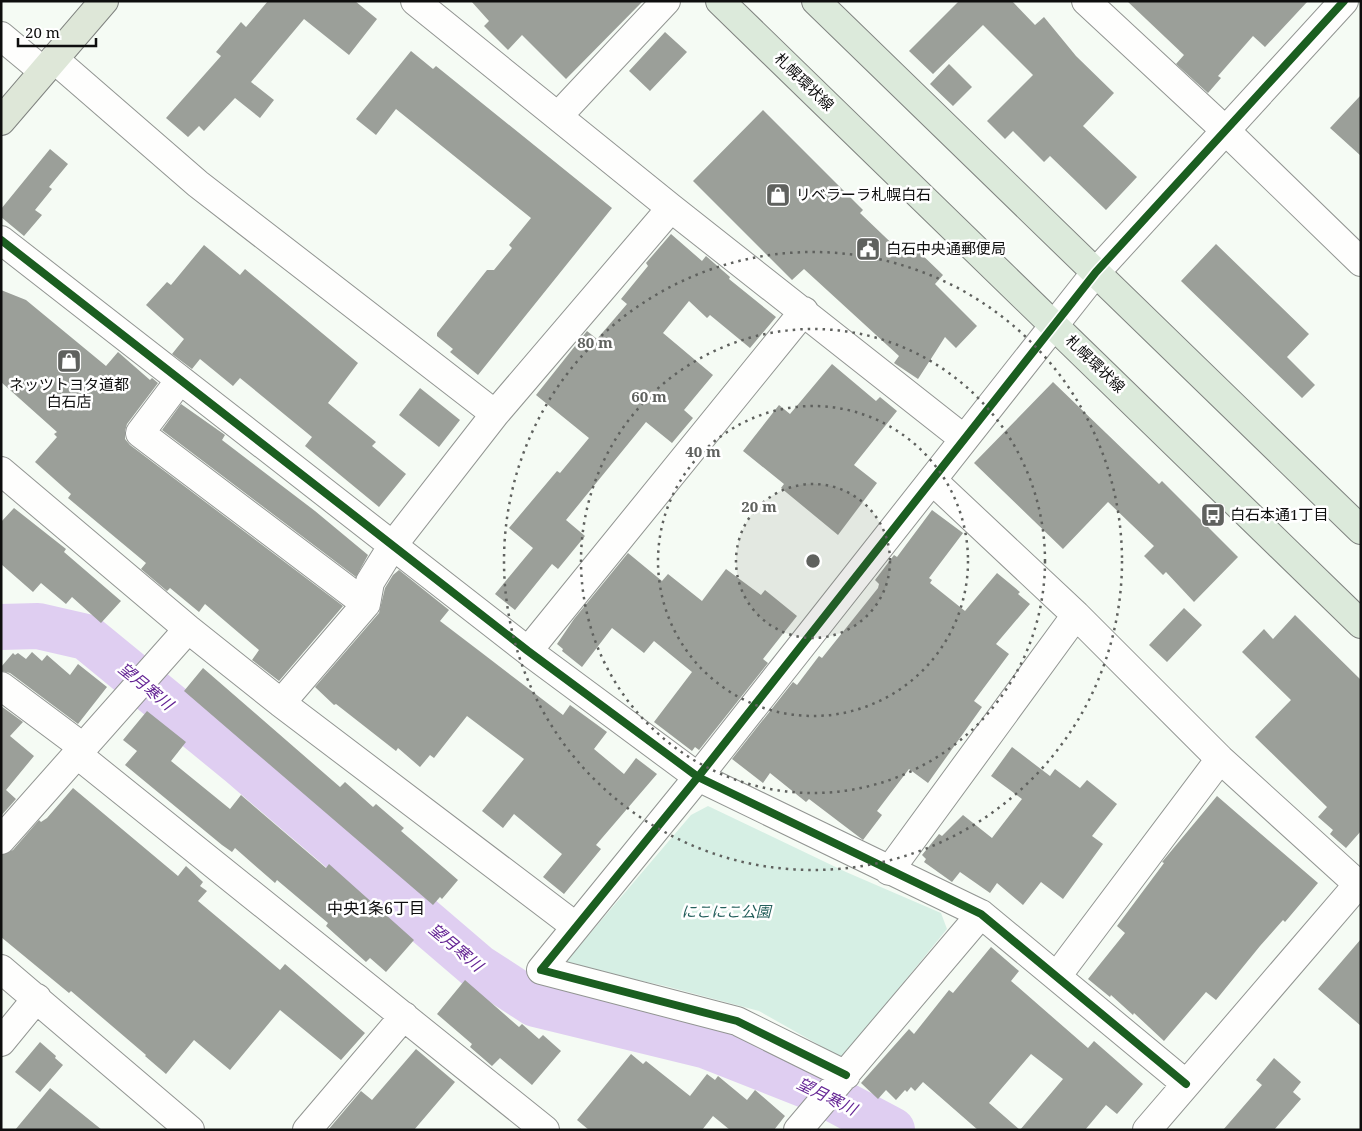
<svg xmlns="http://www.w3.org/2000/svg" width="1362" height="1131" font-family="'Noto Serif','Noto Sans JP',serif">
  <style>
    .green { fill: #d6efe4 }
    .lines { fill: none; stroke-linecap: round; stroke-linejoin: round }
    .river { stroke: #dfcef1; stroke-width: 46 }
    .building { fill: #9b9f99; fill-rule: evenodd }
    .minor-casing { stroke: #929592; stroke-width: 30 }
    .major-casing { stroke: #7f827f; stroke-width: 30 }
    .highway-casing { stroke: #7f827f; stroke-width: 30 }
    .minor { stroke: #fefefd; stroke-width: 28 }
    .major { stroke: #dceadb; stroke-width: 28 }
    .highway { stroke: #dee7d8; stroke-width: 28 }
    .cycleway-casing { stroke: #fff; stroke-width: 11 }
    .cycleway { stroke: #1b5e20; stroke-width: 8 }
    .ring { fill: none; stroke: #5f615e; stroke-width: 2.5; stroke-dasharray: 2.5 5 }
    .labels { text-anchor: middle; stroke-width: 5; stroke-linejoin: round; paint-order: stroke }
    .street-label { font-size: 15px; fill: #0e0e0e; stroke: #fff }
    .poi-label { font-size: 15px; fill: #0e0e0e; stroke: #fff; text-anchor: start }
    .park-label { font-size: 15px; font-style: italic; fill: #25605c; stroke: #fff }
    .water-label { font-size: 16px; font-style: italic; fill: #642494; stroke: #fff }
    .neighbourhood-label { font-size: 16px; fill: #0e0e0e; stroke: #fff }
    .centre { fill: #5f615e; stroke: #fff; stroke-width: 2.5 }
    .ring-label { font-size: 15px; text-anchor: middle; font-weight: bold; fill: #5f615e; stroke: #fff; stroke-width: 5; stroke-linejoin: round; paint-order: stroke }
  </style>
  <rect width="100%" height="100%" fill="#f5fbf4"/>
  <path class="green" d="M708 806 846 872 941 913 947 929 842 1058 759 1011 665 986 564 964 691 815Z"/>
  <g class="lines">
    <path class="river" d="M1 627 38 626 86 637 241 764 478 967 535 1004 707 1046 811 1087 892 1130"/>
  </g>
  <path class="building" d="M268 1H355L377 19 349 55 304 19 251 82 274 100 260 118 235 98 204 131 199 126 188 137 166 118 221 56 216 52 241 22 246 27Z
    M471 1H643L566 79 522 35 508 50 484 26 489 21Z
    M959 1H1012L1035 25 1044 17 1076 56 1114 93 1083 126 1137 177 1106 210 1050 156 1044 162 1013 131 1005 139 987 121 1033 75 983 25 933 74 909 51Z
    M1127 1H1308L1265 47 1253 36 1218 76 1221 78 1208 93 1176 64 1184 55Z
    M665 32 687 52 650 91 629 71Z
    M411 51 433 69 436 66 612 208 478 375 450 352 453 349 437 336V333L487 270H494L512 248 509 245 531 218 396 109 376 135 356 119Z
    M949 64 972 87 953 106 930 84Z
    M1361 95V156L1330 128Z
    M763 110 863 210 860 213 906 257 915 248 943 275 935 284 977 326 956 348 945 337 918 379 894 363 899 356 804 269 792 280 693 181Z
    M50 149 68 164 49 187 52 189 35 210 42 215 24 236 1 217V209Z
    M671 234 702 261 706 256 730 277 729 279 776 317 750 348 710 315 707 318 689 301 663 333 713 375 684 410 693 418 672 443 646 422 566 520 585 536 558 569 552 564 515 610 495 594 533 548 509 528 557 471 560 473 589 438 536 395 587 331 597 339 627 304 621 299 648 266 646 263Z
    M1216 244 1309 334 1287 357 1315 385 1302 398 1181 281Z
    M204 245 240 275 245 269 358 363 328 403 376 442 372 446 406 474 379 507 305 446 312 437 240 378 233 386 200 359 192 369 172 354 184 339 146 305 167 282 171 285Z
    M1 290 26 300 106 366 118 352 150 380 152 378 158 383 127 424 125 431V439L130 445 343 606 279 681 252 660 259 650 205 604 199 612 170 588 167 591 141 569 146 563 68 498 71 494 35 462 57 437 54 434 57 432 1 382Z
    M832 364 876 401 880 397 897 411 854 465 877 483 838 535 781 488 784 484 743 451 779 405 790 414Z
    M1053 382 1159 484 1162 481 1238 557 1194 602 1166 572 1163 575 1144 556 1154 546 1108 502 1063 549 974 463Z
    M420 388 460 420 439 447 399 415Z
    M181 404 225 435 222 440 315 511 368 555 356 577 162 430Z
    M14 508 66 549 64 552 121 601 101 623 72 597 66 604 41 583 33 592 1 564V522Z
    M932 510 963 533 929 578 932 580 930 583 965 611 997 573 1020 592 1018 594 1030 604 996 644 1009 654 974 701 982 707 928 783 909 769 877 811 882 815 863 840 809 799 806 802 770 773 763 783 732 759 793 682 797 685 819 656 822 658 878 588 879 584 875 580 894 555 897 557Z
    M628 553 662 581 668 574 702 601 726 569 761 595 765 590 797 616 763 659 768 663 699 750 695 747 692 751 654 722 692 672 654 641 644 653 612 628 582 667 562 651 563 649 557 644 574 619Z
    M399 570 449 610 440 621 482 653 563 715 570 705 607 732 594 749 624 774 636 758 657 774 596 845 601 849 564 894 543 877 562 854 514 814 503 828 482 811 524 759 467 716 434 758 430 755 420 767 398 748 396 751 336 704 334 705 315 687 379 613 385 588 393 575Z
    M1184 608 1202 625 1167 662 1149 645Z
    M1295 615 1361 680V831L1346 848 1330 834 1333 830 1318 817 1327 807 1255 737 1291 700 1242 652 1264 629 1273 639Z
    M32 652 42 661 47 655 70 675 78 664 107 687 78 724 10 673 1 671V667L13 653 15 655 18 653 26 659Z
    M203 668 340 787 345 782 373 807 376 804 404 828 401 831 458 880 442 899 440 897 433 905 184 691Z
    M1 706 23 722 10 736 34 756 6 790 16 799 1 816Z
    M147 711 186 742 171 761 230 809 241 795 326 868 329 864 414 940 386 972 370 958 366 962 326 926 328 923 277 880 275 883 235 848 232 852 222 845 125 765 137 751 123 740Z
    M1012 747 1050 776 1055 769 1080 788 1087 780 1117 804 1092 836 1103 844 1063 899 1041 882 1023 905 997 883 990 893 960 872 952 882 924 862 926 859 922 855 939 834 942 836 963 815 992 838 1022 799 991 776Z
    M73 788 178 876 186 866 203 882 200 886 207 891 198 901 280 970 285 964 365 1033 341 1060 280 1010 230 1070 194 1040 166 1074 145 1056 146 1055 71 991 69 993 1 937V855L13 850 39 820 41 822 47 818Z
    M1217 796 1318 883 1285 922 1283 920 1260 946 1216 1000 1206 992 1164 1041 1134 1013 1133 1015 1111 995 1110 997 1088 979 1125 933 1117 926 1164 863 1162 862Z
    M1361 939V1026L1318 989Z
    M991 947 1019 971 1011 981 1088 1048 1094 1041 1143 1084 1117 1114 1106 1105 1085 1130H978L923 1082 915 1091 911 1087 907 1092 905 1090 896 1100 886 1090 878 1099 861 1083 909 1029 914 1034 949 990 953 993ZM1031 1054 1063 1079 1020 1130 989 1103Z
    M465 980 519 1027 522 1024 539 1039 543 1035 561 1051 532 1085 500 1058 492 1066 470 1047 472 1044 437 1014Z
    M40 1042 56 1056 55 1058 63 1065 40 1092 15 1072Z
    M416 1049 455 1082 414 1130H328L361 1091 372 1100Z
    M631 1054 643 1064 646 1061 690 1096 707 1074 715 1080 718 1076 747 1100 755 1090 785 1116 774 1130H730L713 1116 702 1130H589L577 1120Z
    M1274 1058 1301 1082 1293 1092 1301 1099 1274 1130H1223L1262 1085 1256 1080Z
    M50 1088 102 1130H15Z"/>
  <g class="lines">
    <defs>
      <path id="minor" d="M415 1 671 208 964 439
        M1086 1 1226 131 1361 262
        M1 36 43 71
        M54 59 198 184 495 414
        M559 115 666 1
        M1 240 528 651 698 777 981 914 1186 1084
        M180 380 140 433 366 604
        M1 471 188 629 281 703 575 926
        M932 480 1076 615 1220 759 1361 887
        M528 651 804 311
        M1 686 84 748
        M281 703 366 604 370 582 393 545 495 414 671 208
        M78 755 545 1130
        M1 840 188 629
        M889 871 1076 615
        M1 969 190 1130
        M1057 976 1220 759
        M1 1042 37 998
        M846 1075 737 1021 541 970 698 777 1096 272 1344 1
        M307 1130 404 1016
        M798 1130 981 914
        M1147 1130 1361 881"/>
      <path id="major" d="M720 1 1361 624
        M816 1 1361 530"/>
      <path id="highway" d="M1 121 104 1"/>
    </defs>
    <use href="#minor" class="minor-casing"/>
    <use href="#major" class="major-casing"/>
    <use href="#highway" class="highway-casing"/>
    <use href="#minor" class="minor"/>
    <use href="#major" class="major"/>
    <use href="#highway" class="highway"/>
    <defs>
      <path id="cycleway" d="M1 240 528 651 698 777 981 914 1186 1084
        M846 1075 737 1021 541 970 698 777 1096 272 1344 1"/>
    </defs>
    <use href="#cycleway" class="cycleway-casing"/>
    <use href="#cycleway" class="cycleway"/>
  </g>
  <circle cx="813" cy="561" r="77" fill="#5f615e" fill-opacity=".12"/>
  <g class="ring">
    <circle cx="813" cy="561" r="77"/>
    <circle cx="813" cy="561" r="155"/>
    <circle cx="813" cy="561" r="232"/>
    <circle cx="813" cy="561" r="309"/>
  </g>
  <defs>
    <symbol id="shop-square" viewBox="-11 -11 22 22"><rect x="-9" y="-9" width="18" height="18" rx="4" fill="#5f615e" stroke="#fff"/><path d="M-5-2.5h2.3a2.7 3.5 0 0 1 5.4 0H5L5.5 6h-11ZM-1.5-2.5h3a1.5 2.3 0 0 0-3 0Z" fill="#fff"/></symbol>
    <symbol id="civic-square" viewBox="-11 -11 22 22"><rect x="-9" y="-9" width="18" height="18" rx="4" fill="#5f615e" stroke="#fff"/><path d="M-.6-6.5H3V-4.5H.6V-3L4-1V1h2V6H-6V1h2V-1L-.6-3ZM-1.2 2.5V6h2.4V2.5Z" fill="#fff"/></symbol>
    <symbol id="bus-square" viewBox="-11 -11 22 22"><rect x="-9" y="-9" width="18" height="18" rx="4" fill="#5f615e" stroke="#fff"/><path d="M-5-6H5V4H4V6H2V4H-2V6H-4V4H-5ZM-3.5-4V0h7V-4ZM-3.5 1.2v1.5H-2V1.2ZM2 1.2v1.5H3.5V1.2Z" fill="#fff"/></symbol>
  </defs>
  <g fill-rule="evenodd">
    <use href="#shop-square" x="764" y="181" width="28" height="28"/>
    <use href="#civic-square" x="854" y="235" width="28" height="28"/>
    <use href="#shop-square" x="55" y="347" width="28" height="28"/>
    <use href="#bus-square" x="1199" y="501" width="28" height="28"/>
  </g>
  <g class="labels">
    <g class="street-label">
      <text transform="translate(804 82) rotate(44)" y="5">札幌環状線</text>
      <text transform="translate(1095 364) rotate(44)" y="5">札幌環状線</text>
    </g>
    <g class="poi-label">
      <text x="796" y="200">リベラーラ札幌白石</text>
      <text x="886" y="254">白石中央通郵便局</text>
      <text x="69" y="390" text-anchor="middle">ネッツトヨタ道都<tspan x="69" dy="17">白石店</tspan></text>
      <text x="1230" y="520">白石本通1丁目</text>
    </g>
    <g class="park-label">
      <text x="726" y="917">にこにこ公園</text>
    </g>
    <g class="water-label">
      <text transform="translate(146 686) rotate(39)" y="6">望月寒川</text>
      <text transform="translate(456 947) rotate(40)" y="6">望月寒川</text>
      <text transform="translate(827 1096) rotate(26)" y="6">望月寒川</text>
    </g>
    <g class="neighbourhood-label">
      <text x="376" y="914">中央1条6丁目</text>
    </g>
  </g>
  <circle cx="813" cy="561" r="8" class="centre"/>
  <g class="ring-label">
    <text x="595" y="348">80 m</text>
    <text x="649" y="402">60 m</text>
    <text x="703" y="457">40 m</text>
    <text x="759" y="512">20 m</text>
  </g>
  <rect width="1362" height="1131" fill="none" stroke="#0e0e0e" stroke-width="5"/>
  <path d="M18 38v8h78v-8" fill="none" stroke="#0e0e0e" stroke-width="2.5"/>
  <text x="25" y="38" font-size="15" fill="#0e0e0e" stroke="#ffffff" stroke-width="4" paint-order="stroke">20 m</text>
</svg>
